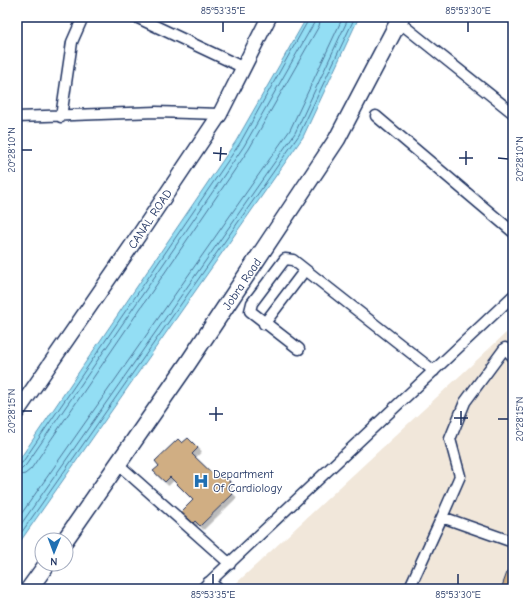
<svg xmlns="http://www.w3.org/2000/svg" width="530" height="606" font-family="'Comic Neue',sans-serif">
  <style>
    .built { fill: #f1e7da }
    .water { fill: #93def4; stroke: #6398b8 }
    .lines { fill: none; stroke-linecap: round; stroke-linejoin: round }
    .shore { stroke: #4b759a; stroke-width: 1 }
    .building { fill: #d0ae83; stroke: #1b2f5e; filter: url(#shadow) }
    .minor-casing { stroke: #1b2f5e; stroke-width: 13 }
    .tertiary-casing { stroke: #1b2f5e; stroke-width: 16 }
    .secondary-casing { stroke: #1b2f5e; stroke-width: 17 }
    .primary-casing { stroke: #1b2f5e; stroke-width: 19 }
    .minor { stroke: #fff; stroke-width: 10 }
    .tertiary { stroke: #fff; stroke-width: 13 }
    .secondary { stroke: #fff; stroke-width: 14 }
    .primary { stroke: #fff; stroke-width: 16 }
    .ticks { fill: none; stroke: #1b2f5e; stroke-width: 1.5 }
    .labels { text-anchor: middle; stroke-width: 3; stroke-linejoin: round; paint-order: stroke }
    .street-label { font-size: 12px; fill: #1b2f5e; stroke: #fff }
    .poi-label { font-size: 12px; fill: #1b2f5e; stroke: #fff; text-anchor: start }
    .neatline { fill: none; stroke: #1b2f5e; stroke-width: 1.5 }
    .ticks-label { font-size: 10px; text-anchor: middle; fill: #1b2f5e }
  </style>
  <defs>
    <filter id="shadow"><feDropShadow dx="3.5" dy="3.5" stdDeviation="0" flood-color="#0004"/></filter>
  </defs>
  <rect width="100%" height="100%" fill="#fff"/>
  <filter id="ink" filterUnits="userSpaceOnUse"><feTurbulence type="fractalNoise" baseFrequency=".025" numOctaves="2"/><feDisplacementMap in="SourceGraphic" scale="8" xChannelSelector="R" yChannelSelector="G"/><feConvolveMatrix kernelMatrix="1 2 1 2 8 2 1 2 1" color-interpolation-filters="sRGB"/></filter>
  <g filter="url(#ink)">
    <path class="built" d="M506 333 513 343V589H230Z"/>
    <path class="water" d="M307 17H359L303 137 17 546V463L236 141Z"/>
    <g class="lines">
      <path class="shore" d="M17 465 22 463 240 143 310 17
        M17 470 22 469 26 465 244 146 314 23 315 17
        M17 476 25 474 31 469 249 149 319 26 321 17
        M17 520 290 130 343 17
        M17 530 295 133 349 17
        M17 539 299 135 355 17"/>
    </g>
    <path class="building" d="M188 438 198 448 192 454 217 478 222 473 230 482 226 487 233 494 200 526 195 521 193 523 181 512 193 500 170 477 165 482 153 471 159 466 155 461 178 439 182 443Z
      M512 559 513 589H501Z"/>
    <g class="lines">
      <defs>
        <path id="minor" d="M136 17 242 67
          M399 22 513 113
          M376 116 513 232
          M17 117 156 112 220 114
          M61 117 72 42 83 17
          M264 324 305 270
          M299 349 250 311 252 303 285 259 293 260 434 371
          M513 357 505 348 465 402 450 439 460 476 442 517 513 542
          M119 465 230 564
          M202 589 513 296
          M409 589 442 517"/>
        <path id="tertiary" d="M209 584 216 589"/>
        <path id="secondary" d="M17 412 141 232 220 114 269 17"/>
        <path id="primary" d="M65 540 188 363 337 139 401 17
          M29 589 47 564"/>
      </defs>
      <use href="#minor" class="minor-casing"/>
      <use href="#tertiary" class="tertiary-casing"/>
      <use href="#secondary" class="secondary-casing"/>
      <use href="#primary" class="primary-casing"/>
      <use href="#minor" class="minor"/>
      <use href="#tertiary" class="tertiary"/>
      <use href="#secondary" class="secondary"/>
      <use href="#primary" class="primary"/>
    </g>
  </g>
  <path class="ticks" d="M223 32V22M468 32V22M22 150H32M213 153 227 154M459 158H473M498 158 508 159M220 161 221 147M466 165V151M22 411H32M209 414H223M454 418H468M498 419H508M216 421V407M461 425V411M213 584V574M458 584V574"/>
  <defs>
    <symbol id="hospital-bare" viewBox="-9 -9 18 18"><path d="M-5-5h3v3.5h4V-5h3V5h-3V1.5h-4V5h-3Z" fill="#1f6fb2" stroke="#fff" stroke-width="2.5" paint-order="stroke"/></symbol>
  </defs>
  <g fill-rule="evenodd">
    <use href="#hospital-bare" x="190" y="470" width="22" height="22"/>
  </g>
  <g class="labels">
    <g class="street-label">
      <text transform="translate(150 219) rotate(-56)" y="4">CANAL ROAD</text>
      <text transform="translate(242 284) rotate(-56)" y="4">Jobra Road</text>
    </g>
    <g class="poi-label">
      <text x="213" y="478">Department<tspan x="213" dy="14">Of Cardiology</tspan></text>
    </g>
  </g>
  <rect width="530" height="606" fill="none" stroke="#fff" stroke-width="44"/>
  <g transform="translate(54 552) rotate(181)"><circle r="19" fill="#ffffff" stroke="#a4acbf"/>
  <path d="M0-3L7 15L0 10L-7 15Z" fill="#1f6fb2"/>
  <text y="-6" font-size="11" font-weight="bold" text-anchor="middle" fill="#1b2f5e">N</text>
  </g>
  <rect x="22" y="22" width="486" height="562" class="neatline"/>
  <g class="ticks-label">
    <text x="223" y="14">85°53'35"E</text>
    <text x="468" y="14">85°53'30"E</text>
    <text transform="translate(11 150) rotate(-90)" y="4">20°28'10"N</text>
    <text transform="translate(519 159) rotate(-90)" y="4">20°28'10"N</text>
    <text transform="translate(11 411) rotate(-90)" y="4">20°28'15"N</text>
    <text transform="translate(519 419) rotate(-90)" y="4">20°28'15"N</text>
    <text x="213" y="598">85°53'35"E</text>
    <text x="458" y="598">85°53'30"E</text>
  </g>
</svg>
